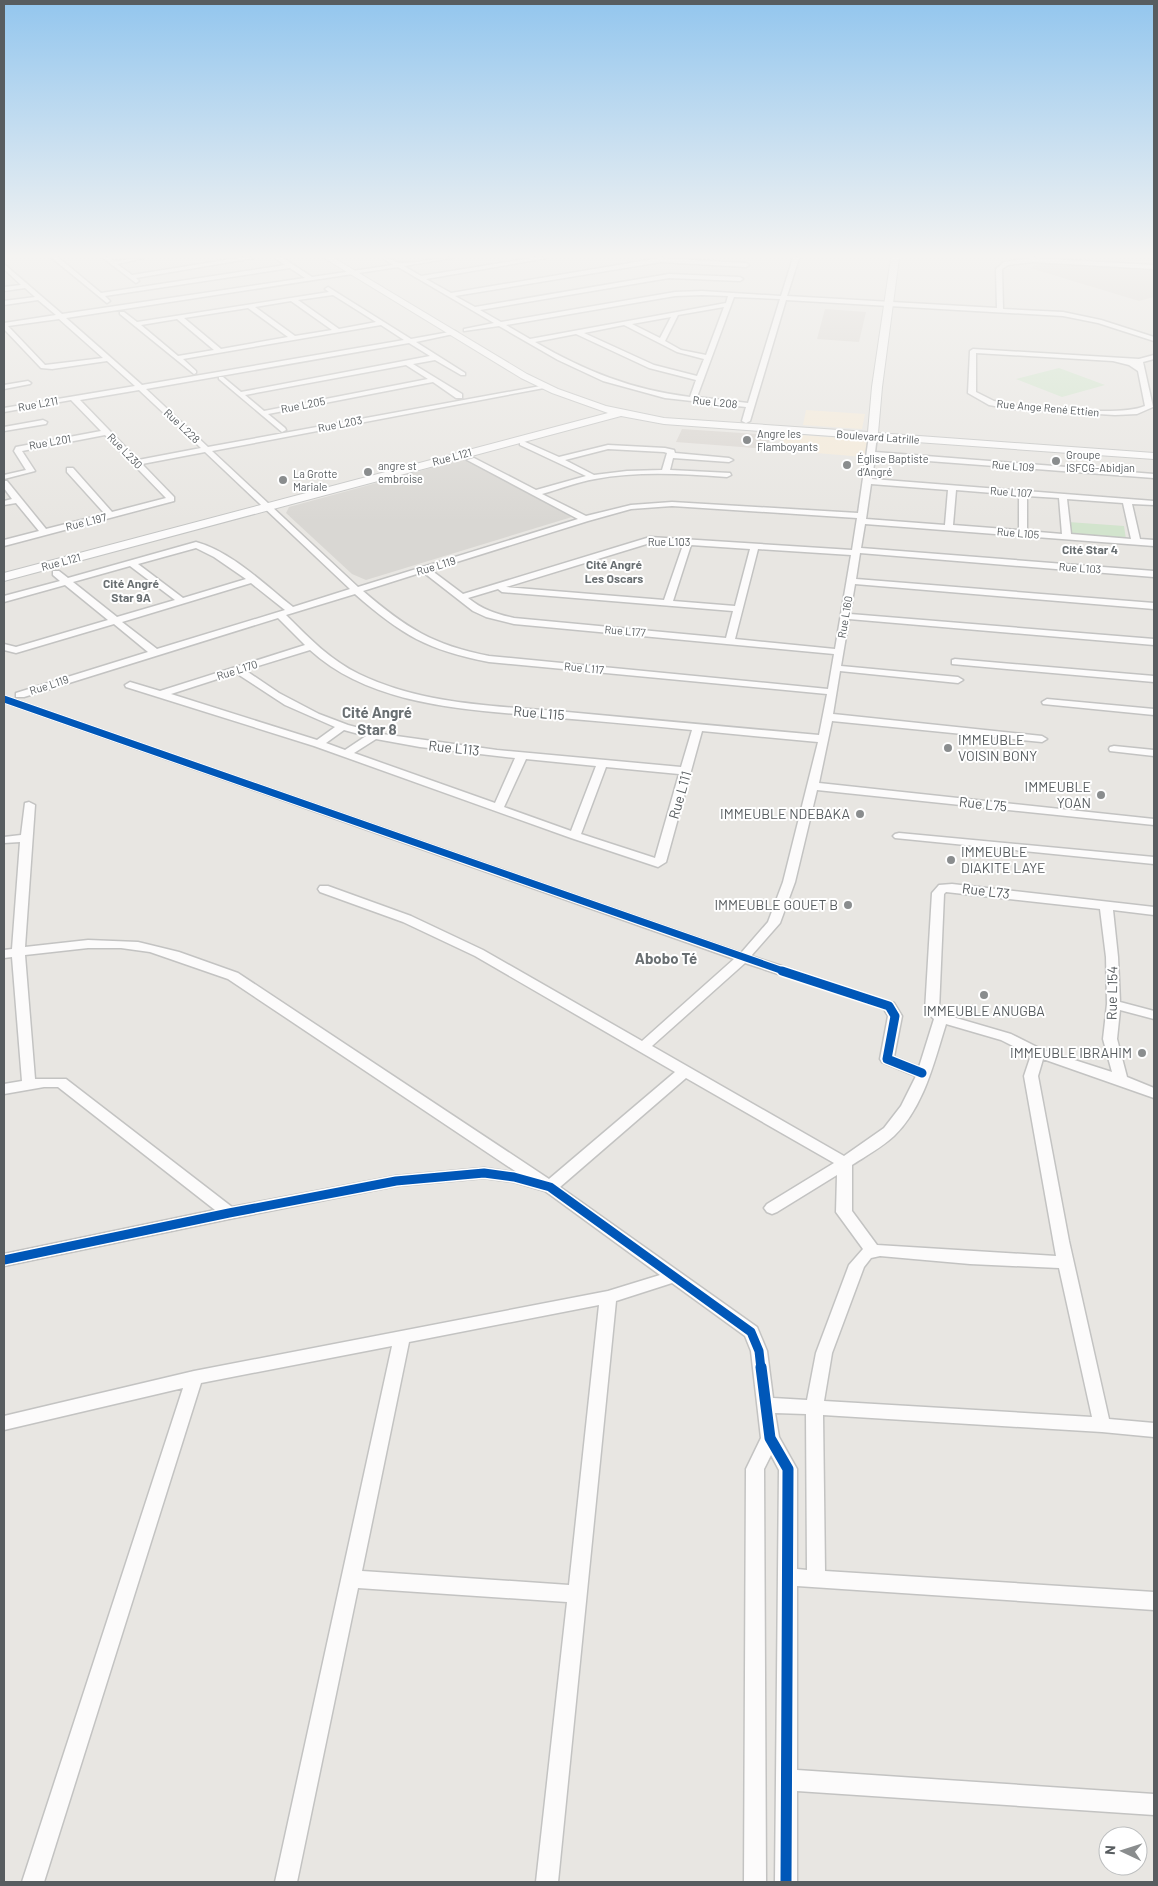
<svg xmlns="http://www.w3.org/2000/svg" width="1158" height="1886" font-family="Barlow,sans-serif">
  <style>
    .commercial { fill: #f4ead9 }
    .industrial { fill: #d9d7d3 }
    .education { fill: #dad6d1 }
    .green { fill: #d2e4cd }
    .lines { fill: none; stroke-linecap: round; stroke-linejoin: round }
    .street-casing { stroke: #c3c3c2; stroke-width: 3 }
    .secondary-casing { stroke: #c4c5c4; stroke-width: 2 }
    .street { fill: #fcfbfb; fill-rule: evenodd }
    .secondary { fill: #fcfbfb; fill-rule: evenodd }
    .cycleway-far2-casing { stroke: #fff; stroke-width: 9 }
    .cycleway-far1-casing { stroke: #fff; stroke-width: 12 }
    .cycleway-casing { stroke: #fff; stroke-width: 14 }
    .cycleway-far2 { stroke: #0057b8; stroke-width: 7 }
    .cycleway-far1 { stroke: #0057b8; stroke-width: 9 }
    .cycleway { stroke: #0057b8; stroke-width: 11 }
    .poi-dot { fill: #8a8d8e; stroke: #fff; stroke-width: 2 }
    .labels { text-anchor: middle; stroke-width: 4; stroke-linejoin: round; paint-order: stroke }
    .far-street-label { font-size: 11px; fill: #585d60; stroke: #fff }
    .far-poi-label { font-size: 11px; fill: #585d60; stroke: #fff; text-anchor: start }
    .far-neighbourhood-label { font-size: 12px; font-weight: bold; fill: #696f72; stroke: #fff }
    .street-label { font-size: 14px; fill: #585d60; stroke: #fff }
    .poi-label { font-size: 14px; fill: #585d60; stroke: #fff; text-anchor: end }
    .neighbourhood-label { font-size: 15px; font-weight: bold; fill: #696f72; stroke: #fff }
  </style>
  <rect width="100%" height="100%" fill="#e8e6e2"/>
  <path class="commercial" d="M806 410 865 414 862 429 803 425Z
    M785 434 868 440 864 457 780 450Z"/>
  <path class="industrial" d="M464 459 572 517 366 580 352 574 286 513 289 507Z"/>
  <path class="education" d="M1038 263 1154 268V297L1139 301 1030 268Z
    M825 309 866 312 859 342 817 339Z
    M682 429 771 435 766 449 676 442Z"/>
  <path class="green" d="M1059 368 1105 385 1062 397 1016 379Z
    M1068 522 1124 526 1126 539 1069 535Z"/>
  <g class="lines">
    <defs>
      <path id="street" d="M52 258H59L101 293 285 265 275 258H283L312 277 393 265 383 258C391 258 396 263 402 263 419 263 434 258 451 258L404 266 421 276 531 258H547L426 279 451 293 660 258 746 263 749 265 746 267 661 262 455 296 475 307 669 274 740 277 743 279 740 281 669 278 480 310 501 322 675 292 702 291 781 296 793 258H799L787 296 997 308 996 269 1004 262 1032 258 1154 265V269L1033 262 1008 265 1002 269 1003 309 1063 312 1101 320 1154 337V341L1098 323 1063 316 786 300 750 421 746 423 742 421 746 407 665 398 603 381 558 360 499 326 464 331V329L494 323 398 267 66 318 142 385 404 340 381 325 183 359 196 371V373L194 374 120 314V312H124L137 322 329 292 325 289 328 287 411 339 455 331 458 333 416 342 465 373V375H461L435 360 413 364 462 394V398H456L433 382 268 414 285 428 286 430 282 432 219 379V377H223L241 392 430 356 409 343 146 389 208 447 546 385 547 386 544 388 212 451 358 587 578 519 467 460 474 458 536 490 586 476 520 445V441H523L559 457 608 445 665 448 674 450 675 453 729 458 733 460 729 462 673 458 670 470 730 473 731 475 727 477C683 474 638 471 595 479 577 482 560 489 542 494L586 516 631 505 672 502 858 513 869 436 873 434 877 436 875 452 1154 474V478L875 457 872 479 1154 501V505L1132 504 1140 539 1154 540V546L865 524 861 548 1154 571V577L860 553 856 579 1154 603V609L855 584 850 614 1154 639V645L849 619 841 666 958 677 963 680 958 683 840 671 833 714 1042 736 1047 739 1042 742 832 721 819 783 1154 819V825L817 790 795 882 780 923 751 956 894 1003 902 1016 894 1057 919 1067 934 1019 925 1011 932 893 939 885 952 884 1154 907V915L1113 910 1118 957 1120 1002 1154 1011V1019L1120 1010 1117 1039 1127 1077 1154 1088V1098L1043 1059 1038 1076 1069 1241 1109 1419 1154 1423V1437L1102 1432 823 1415 825 1571 1154 1592V1610L797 1586V1770L1154 1794V1815L797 1791V1882H775L779 1470 771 1455 764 1469 766 1882H744L746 1469 761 1438 751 1351 745 1336 672 1283 616 1301 558 1882H536L567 1602 358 1588 297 1882H275L392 1346 201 1383 44 1882H22L183 1388 4 1430V1416L194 1371 608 1291 660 1275 545 1191 514 1182 484 1178 396 1186 229 1219 4 1266V1254L215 1210 58 1087H44L4 1094V1084L22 1081 12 957 4 958V950L12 949 20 842 4 843V837L21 835 25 803 29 802 35 805 25 947 88 940 138 942 179 952 238 973 549 1179 675 1072 475 956 403 922 320 892 318 889 320 886H328L411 916 483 950 642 1041 734 959 4 702V696L741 953 768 922 783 882 818 742 702 731 666 862 658 867 571 838 314 746 126 687 125 685 130 682 160 691 305 645 278 618 24 697H16V693L148 652 114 624 16 653 4 650V644L16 647 108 620 65 585 4 602V596L60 581 53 575V571H59L68 578 196 542C232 552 264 584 293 607L350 589 205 452 142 464 174 497V501L4 546V540L39 531 16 503 4 505V501L12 499 4 488V481H7L46 529 105 514 67 472V468H73L112 512 166 498 105 435 22 451 35 471 4 479V475L26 470 14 451 16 447 101 431 71 400 4 412V408L135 386 107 361 52 369 41 368 4 329V323L56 315 38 300 4 305V301L35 297 25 288 4 291V287L21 285 4 269V264L62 314 305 278 290 268 105 296 110 301 107 303ZM333 295 376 322 339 329 298 300ZM702 295 728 296 726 303 530 339 506 325 675 296ZM734 297 780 299 748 403 697 397ZM291 301 332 330 295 336 255 307ZM724 307 706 355 681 350 665 341 678 315ZM248 308 288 337 221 349 184 318ZM671 317 660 338 632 324ZM59 319 103 358 45 365 8 326ZM177 319 214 350 178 356 141 325ZM624 325 677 352 704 359 697 376 654 365 584 333ZM576 334 649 368 696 380 690 397C632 390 585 371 535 342ZM406 365 428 379 264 411 245 395ZM139 390 201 448 138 460 80 400ZM608 449 664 452 667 453 662 470 627 471 594 475 565 460ZM871 484 948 490 945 525 866 519ZM956 490 1019 495V530L953 525ZM1027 496 1059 498 1062 534 1027 531ZM1067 499 1123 503 1131 539 1071 534ZM672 506 857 518 852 550 650 537 463 594 431 570 588 521 631 509ZM650 543 683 545 664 600 506 587ZM691 545 750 549 735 606 673 601ZM196 548 214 557 246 579 183 598 138 564ZM758 549 851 555 835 649 735 639ZM130 566 175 600 117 617 73 582ZM423 572 473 611 486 617 514 624 834 654 828 689 489 656C433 645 406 628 363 591ZM251 583 285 610 157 649 122 622ZM498 589 502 592 733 611 726 638 514 618C496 614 483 610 468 598ZM355 594C402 635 427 650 489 662L827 694 819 735C735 728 651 720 567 712 498 706 423 705 359 674 330 660 309 638 286 615ZM310 650C372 707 468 709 548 717 596 721 644 725 692 730L681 767 497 750 382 734 348 725 319 714 279 693 245 670ZM236 673 285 705 335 727 317 740 171 694ZM344 730 366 736 345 750 326 743ZM376 739 420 747 515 758 495 803 354 753ZM526 759 596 766 571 831 504 807ZM606 767 679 774 655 858 581 834ZM946 892 1100 909 1106 957 1107 1004 1103 1039 1112 1072 1043 1050 1011 1034 946 1015 939 1010 944 894ZM88 948H121L150 952 228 979 518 1173 484 1168 396 1176 232 1207 66 1079H35L25 955ZM745 963 884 1009 888 1016 880 1059 882 1062 916 1076 901 1106 884 1128 844 1156 652 1046ZM946 1024 1001 1040 1031 1055 1024 1076 1056 1256 877 1245 852 1211V1165C866 1156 882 1147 894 1136 924 1107 934 1062 946 1024ZM686 1078 834 1163 767 1204 764 1208 767 1212 772 1214 777 1212 837 1175 836 1212 863 1249 849 1265 816 1353 807 1400 773 1398 767 1351 757 1327 560 1187ZM880 1256 970 1264 1059 1268 1092 1417 824 1401 832 1353 864 1267 871 1258ZM599 1305 569 1585 362 1571 409 1342ZM775 1413 806 1414 807 1570 797 1569V1469L779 1437Z
        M103 258H110L114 261 144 258 117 264 132 275 238 258H254L136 278 139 281 136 283Z
        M973 349 1139 359 1154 355V359L1143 362 1153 407 1137 414 1115 415 1011 409 989 405 968 393 970 351ZM976 353 1113 361 1129 365 1138 371 1145 406C1119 417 1043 407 1011 405L994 401 976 392Z
        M28 381 31 383 30 384 4 389V385Z
        M43 420 47 422 46 424 4 431V427Z
        M955 659 1154 676V682L952 664V660Z
        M1047 699 1154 709V715L1043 704 1042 702Z
        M1114 746 1154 750V756L1110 751 1109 749 1110 747Z
        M899 833 1154 857V864L895 838 893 836 895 834Z"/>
      <path id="secondary" d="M324 258H334L527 374 558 389 606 406 664 418 868 432 872 387 891 258H899L882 387 878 433 1154 453V459L664 424 621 416 4 581V573L608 413 552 393 521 378Z"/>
    </defs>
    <use href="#street" class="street-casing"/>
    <use href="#secondary" class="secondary-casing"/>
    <use href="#street" class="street"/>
    <use href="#secondary" class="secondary"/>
    <defs>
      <path id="cycleway-far2" d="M4 699 786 972"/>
      <path id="cycleway-far1" d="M782 971 889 1006 895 1016 887 1059 922 1073
        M4 1260 229 1213 396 1181 484 1173 514 1177 550 1187 751 1332 759 1351 761 1369"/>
      <path id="cycleway" d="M761 1367 770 1438 788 1469 786 1882"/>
    </defs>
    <use href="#cycleway-far2" class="cycleway-far2-casing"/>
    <use href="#cycleway-far1" class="cycleway-far1-casing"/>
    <use href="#cycleway" class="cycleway-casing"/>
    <use href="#cycleway-far2" class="cycleway-far2"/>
    <use href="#cycleway-far1" class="cycleway-far1"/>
    <use href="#cycleway" class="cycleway"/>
  </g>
  <linearGradient id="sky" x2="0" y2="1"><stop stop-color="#93c6ee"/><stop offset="0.49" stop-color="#f5f4f2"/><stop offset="1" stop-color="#f5f4f2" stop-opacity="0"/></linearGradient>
  <rect width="1158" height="522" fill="url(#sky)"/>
  <g class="poi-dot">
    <circle cx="747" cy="440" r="5"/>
    <circle cx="1056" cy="461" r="5"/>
    <circle cx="847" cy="465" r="5"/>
    <circle cx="368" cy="472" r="5"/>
    <circle cx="283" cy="480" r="5"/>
    <circle cx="948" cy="748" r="5"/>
    <circle cx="1101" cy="795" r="5"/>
    <circle cx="860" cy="814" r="5"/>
    <circle cx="951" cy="860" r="5"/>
    <circle cx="848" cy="905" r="5"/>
    <circle cx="984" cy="995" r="5"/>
    <circle cx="1142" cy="1053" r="5"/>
  </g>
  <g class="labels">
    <g class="far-street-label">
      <text transform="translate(715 402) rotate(6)" y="4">Rue L208</text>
      <text transform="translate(38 404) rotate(-10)" y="4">Rue L211</text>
      <text transform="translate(303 405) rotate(-11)" y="4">Rue L205</text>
      <text transform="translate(1048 408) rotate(5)" y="4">Rue Ange René Ettien</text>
      <text transform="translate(340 424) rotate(-11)" y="4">Rue L203</text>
      <text transform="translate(182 426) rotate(43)" y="4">Rue L228</text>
      <text transform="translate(878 437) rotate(4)" y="4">Boulevard Latrille</text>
      <text transform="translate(50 442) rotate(-10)" y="4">Rue L201</text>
      <text transform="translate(125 451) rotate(46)" y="4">Rue L230</text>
      <text transform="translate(452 457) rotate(-15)" y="4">Rue L121</text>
      <text transform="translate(1013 466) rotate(4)" y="4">Rue L109</text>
      <text transform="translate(1011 492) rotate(4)" y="4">Rue L107</text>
      <text transform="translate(86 522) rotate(-14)" y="4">Rue L197</text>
      <text transform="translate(1018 533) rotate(5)" y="4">Rue L105</text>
      <text x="669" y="546">Rue L103</text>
      <text transform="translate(61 562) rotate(-15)" y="4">Rue L121</text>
      <text transform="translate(436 566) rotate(-17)" y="4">Rue L119</text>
      <text transform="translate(1080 568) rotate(4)" y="4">Rue L103</text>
      <text transform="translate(845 617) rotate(-80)" y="4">Rue L160</text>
      <text transform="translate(625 631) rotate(5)" y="4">Rue L177</text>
      <text transform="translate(584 668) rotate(6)" y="4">Rue L117</text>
      <text transform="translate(237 670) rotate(-18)" y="4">Rue L170</text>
      <text transform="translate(49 685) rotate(-18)" y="4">Rue L119</text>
    </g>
    <g class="far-poi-label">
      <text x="757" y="438">Angre les<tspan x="757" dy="13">Flamboyants</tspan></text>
      <text x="1066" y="459">Groupe<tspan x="1066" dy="13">ISFCG-Abidjan</tspan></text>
      <text x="857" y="463">Église Baptiste<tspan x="857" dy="13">d’Angré</tspan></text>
      <text x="378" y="470">angre st<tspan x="378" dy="13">embroise</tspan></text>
      <text x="293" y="478">La Grotte<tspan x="293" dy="13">Mariale</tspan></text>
    </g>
    <g class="far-neighbourhood-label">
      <text x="1090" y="554">Cité Star 4</text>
      <text x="614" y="569">Cité Angré<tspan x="614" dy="14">Les Oscars</tspan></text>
      <text x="131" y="588">Cité Angré<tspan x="131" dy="14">Star 9A</tspan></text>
    </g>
    <g class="street-label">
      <text transform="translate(539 713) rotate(5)" y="5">Rue L115</text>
      <text transform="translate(454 748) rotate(6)" y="5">Rue L113</text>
      <text transform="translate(680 795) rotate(-74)" y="5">Rue L111</text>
      <text transform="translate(983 804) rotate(6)" y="5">Rue L75</text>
      <text transform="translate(986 891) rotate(7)" y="5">Rue L73</text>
      <text transform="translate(1112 993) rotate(-89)" y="5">Rue L154</text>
    </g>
    <g class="poi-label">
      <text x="958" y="745" text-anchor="start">IMMEUBLE<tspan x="958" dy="16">VOISIN BONY</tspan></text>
      <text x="1091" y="792">IMMEUBLE<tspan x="1091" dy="16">YOAN</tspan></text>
      <text x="850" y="819">IMMEUBLE NDEBAKA</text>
      <text x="961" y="857" text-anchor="start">IMMEUBLE<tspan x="961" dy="16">DIAKITE LAYE</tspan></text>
      <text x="838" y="910">IMMEUBLE GOUET B</text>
      <text x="984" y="1016" text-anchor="middle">IMMEUBLE ANUGBA</text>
      <text x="1132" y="1058">IMMEUBLE IBRAHIM</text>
    </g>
    <g class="neighbourhood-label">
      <text x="377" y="718">Cité Angré<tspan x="377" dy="17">Star 8</tspan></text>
      <text x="666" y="964">Abobo Té</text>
    </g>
  </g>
  <rect width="1158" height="1886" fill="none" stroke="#585d60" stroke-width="10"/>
  <g transform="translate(1123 1851) rotate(274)"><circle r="24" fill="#ffffff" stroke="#bcbebf"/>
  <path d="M0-4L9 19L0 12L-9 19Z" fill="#8a8d8e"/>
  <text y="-8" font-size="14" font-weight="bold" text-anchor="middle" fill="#585d60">N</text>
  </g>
</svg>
